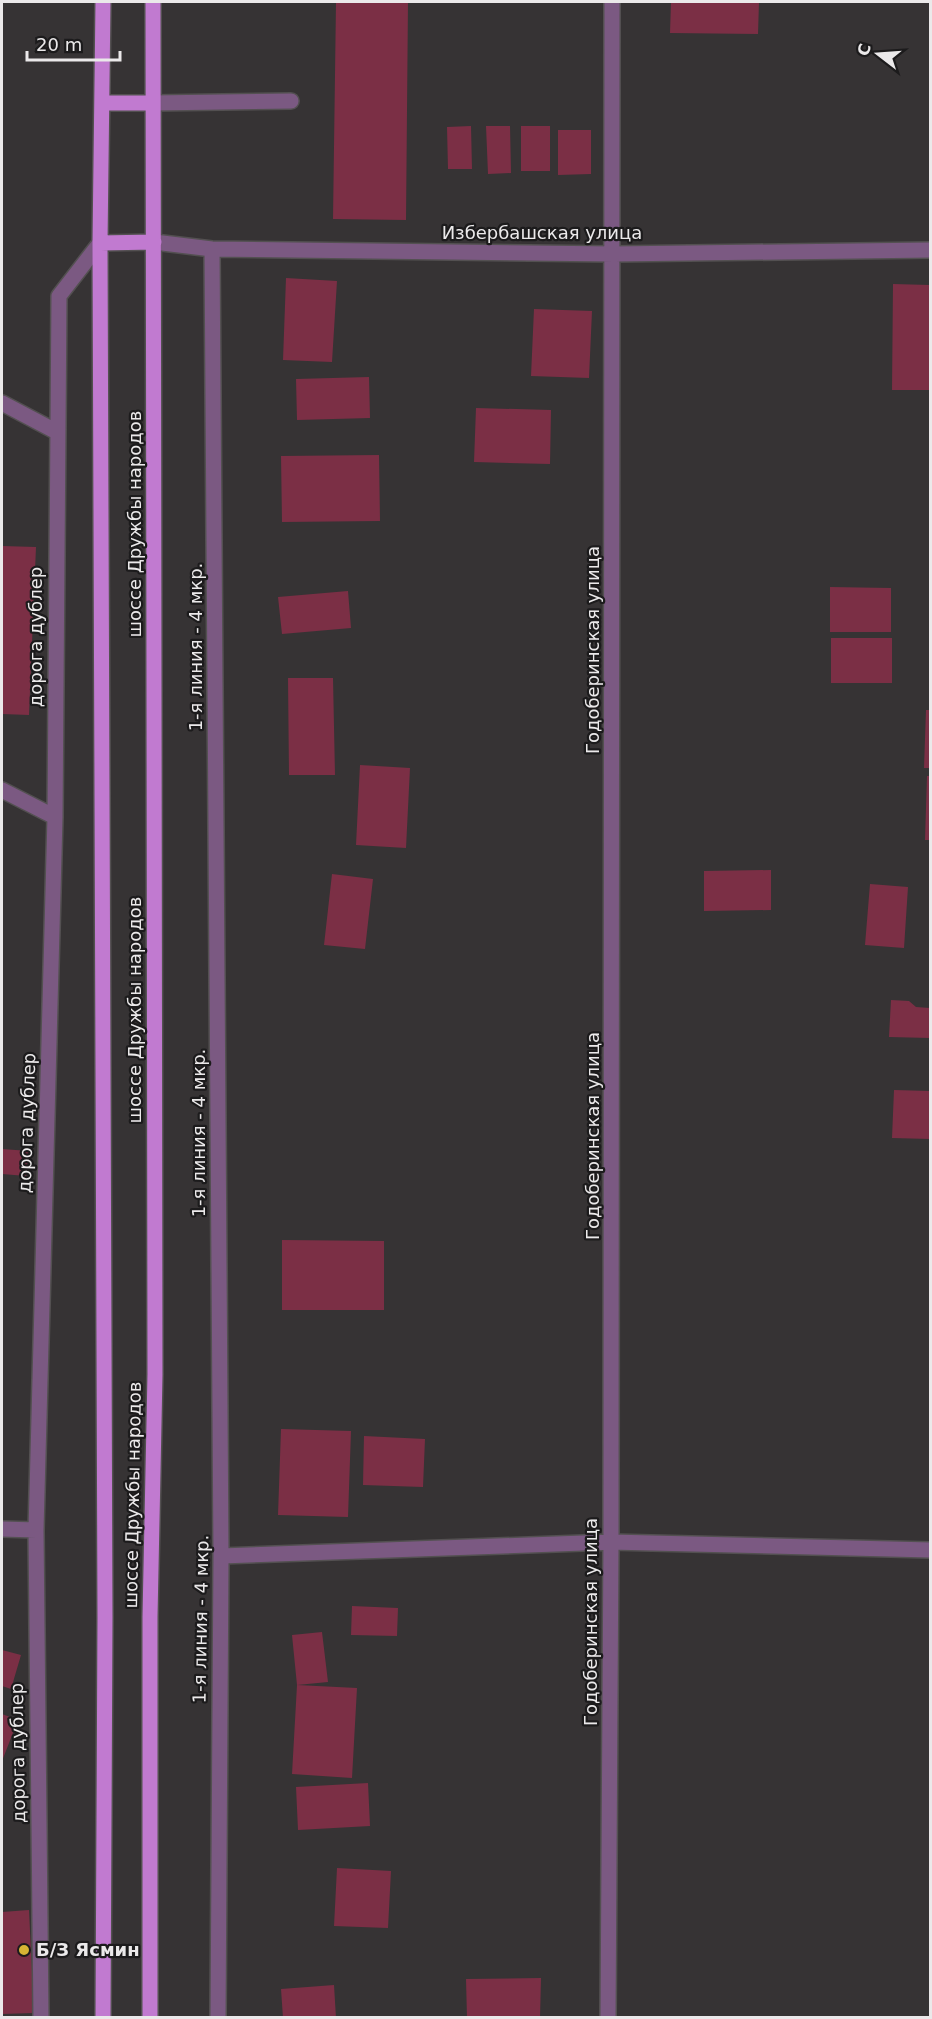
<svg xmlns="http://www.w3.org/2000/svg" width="932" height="2019" font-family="'DejaVu Sans',sans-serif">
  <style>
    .building { fill: #7b2f45 }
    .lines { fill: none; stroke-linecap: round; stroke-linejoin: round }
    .minor-casing { stroke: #535051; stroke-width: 18 }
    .major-casing { stroke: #535051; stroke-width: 18 }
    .minor { stroke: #7b5982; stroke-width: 15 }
    .major { stroke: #c17ad0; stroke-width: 15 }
    .poi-dot { fill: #d7b434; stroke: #1c1b1c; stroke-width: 2 }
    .labels { text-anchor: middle; stroke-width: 4.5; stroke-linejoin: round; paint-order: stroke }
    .street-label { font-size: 18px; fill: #ebe9ea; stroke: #1c1b1c }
    .poi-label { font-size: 18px; font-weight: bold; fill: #ebe9ea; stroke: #1c1b1c; text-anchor: start }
  </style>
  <rect width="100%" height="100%" fill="#363334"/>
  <path class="building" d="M336 2H408L406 220 333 219Z
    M671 2H759L758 34 670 33Z
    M471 126 472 169H448L447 127Z
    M486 126H510L511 173 488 174Z
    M521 126H550V171H521Z
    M558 130H591V174L558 175Z
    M286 278 337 281 332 362 283 360Z
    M893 284 930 285V390H892Z
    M534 309 592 311 589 378 531 376Z
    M369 377 370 418 297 420 296 379Z
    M476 408 551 410 550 464 474 462Z
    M379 455 380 521 282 522 281 456Z
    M2 546 36 547 29 715 2 714Z
    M830 587 891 588V632H830Z
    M348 591 351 628 282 634 278 597Z
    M831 638H892V683H831Z
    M288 678H333L335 775H289Z
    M926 710H930V768H924Z
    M360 765 410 768 406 848 356 845Z
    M927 776H930V840H925Z
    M771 870V910L704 911V871Z
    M332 874 373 879 365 949 324 945Z
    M870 884 908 887 904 948 865 945Z
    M891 1000 909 1001 916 1007 930 1008V1038L889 1037Z
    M894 1090 930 1091V1139L892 1138Z
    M2 1149 29 1151 26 1176 2 1174Z
    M282 1240 384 1241V1310H282Z
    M281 1429 351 1431 348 1517 278 1515Z
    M364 1436 425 1439 423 1487 363 1485Z
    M352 1606 398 1608 397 1636 351 1635Z
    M322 1632 328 1682 297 1685 357 1688 352 1778 292 1774 297 1685 292 1635Z
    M2 1650 21 1655 11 1689 2 1686Z
    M2 1714 18 1720 2 1761Z
    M368 1783 370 1826 298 1830 296 1787Z
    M337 1868 391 1871 388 1928 334 1926Z
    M29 1910 34 2013 2 2014V1912Z
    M541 1978 540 2018H467L466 1979Z
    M334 1985 336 2018H283L281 1989Z"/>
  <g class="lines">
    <defs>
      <path id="minor" d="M153 103 291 101
        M154 242 212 249 614 254 930 250
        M212 249 221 1556 218 2018
        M2 403 57 432
        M2 790 55 817
        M2 1529 36 1530
        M221 1556 611 1542 930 1550
        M41 2018 36 1530 55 817 59 296 100 243
        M608 2018 611 1542 612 2"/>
      <path id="major" d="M103 2 100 243 105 1617 103 2018
        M102 103H153
        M100 243 154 242
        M150 2018V1617L155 1374 153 2"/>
    </defs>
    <use href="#minor" class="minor-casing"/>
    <use href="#major" class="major-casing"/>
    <use href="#minor" class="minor"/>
    <use href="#major" class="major"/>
  </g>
  <circle class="poi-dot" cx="24" cy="1950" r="6"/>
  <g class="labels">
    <g class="street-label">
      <text x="542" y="239">Избербашская улица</text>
      <text transform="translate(135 524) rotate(-90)" y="6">шоссе Дружбы народов</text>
      <text transform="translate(36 637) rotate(-90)" y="6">дорога дублер</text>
      <text transform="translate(196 647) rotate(-90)" y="6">1-я линия - 4 мкр.</text>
      <text transform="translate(593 650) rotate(-90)" y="6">Годоберинская улица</text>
      <text transform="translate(135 1010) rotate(-90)" y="6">шоссе Дружбы народов</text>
      <text transform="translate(27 1123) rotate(-88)" y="6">дорога дублер</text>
      <text transform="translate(199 1133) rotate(-90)" y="6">1-я линия - 4 мкр.</text>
      <text transform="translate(593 1136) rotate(-90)" y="6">Годоберинская улица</text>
      <text transform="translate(133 1495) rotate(-89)" y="6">шоссе Дружбы народов</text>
      <text transform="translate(201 1619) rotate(-89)" y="6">1-я линия - 4 мкр.</text>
      <text transform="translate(591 1622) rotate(-90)" y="6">Годоберинская улица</text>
      <text transform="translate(18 1753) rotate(-91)" y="6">дорога дублер</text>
    </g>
    <g class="poi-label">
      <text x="36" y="1956">Б/З Ясмин</text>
    </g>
  </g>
  <rect width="932" height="2019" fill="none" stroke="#ebe9ea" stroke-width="6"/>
  <g transform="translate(878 54) rotate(287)" stroke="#1c1b1c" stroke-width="4.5" paint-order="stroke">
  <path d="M0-4.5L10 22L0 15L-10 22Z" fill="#ebe9ea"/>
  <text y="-9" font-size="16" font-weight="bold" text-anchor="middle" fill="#ebe9ea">С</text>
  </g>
  <path d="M27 51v9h93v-9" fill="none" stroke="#ebe9ea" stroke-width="3"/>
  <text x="36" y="51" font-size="18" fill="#ebe9ea" stroke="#1c1b1c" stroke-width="4.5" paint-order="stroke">20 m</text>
</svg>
